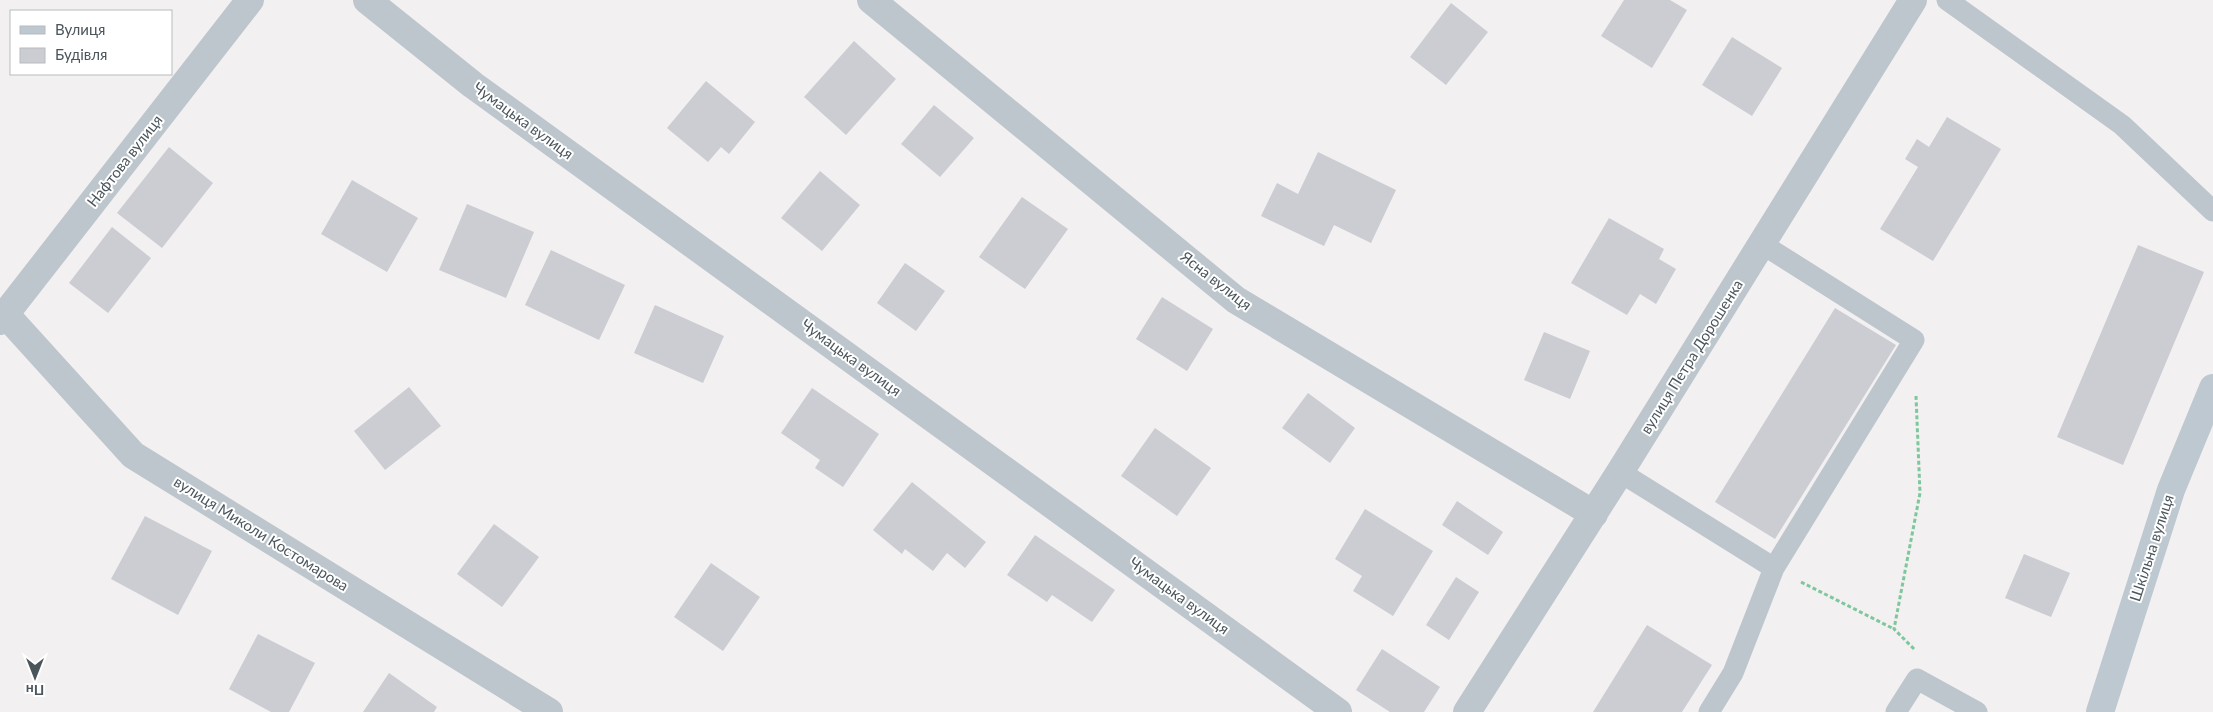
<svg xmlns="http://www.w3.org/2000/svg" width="2213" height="712" font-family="Lato,sans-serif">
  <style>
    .building { fill: #cbcdd2 }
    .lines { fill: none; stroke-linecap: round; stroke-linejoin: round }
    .path { stroke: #7ec79c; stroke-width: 3; stroke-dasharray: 4 2.5; stroke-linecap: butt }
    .lane { stroke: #bdc6cc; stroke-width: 21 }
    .street { stroke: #bdc6cc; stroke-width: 28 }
    .secondary { stroke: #bec8d0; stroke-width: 28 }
    .labels { text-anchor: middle; stroke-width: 4; stroke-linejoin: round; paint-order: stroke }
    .street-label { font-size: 15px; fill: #4a555c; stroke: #fff }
  </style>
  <rect width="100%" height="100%" fill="#f2f0f1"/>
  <path class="building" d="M1624 0H1670L1687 10 1652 68 1601 36Z
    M1451 3 1488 32 1446 85 1410 57Z
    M1732 37 1782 68 1752 116 1702 85Z
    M854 41 896 79 846 135 804 97Z
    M706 81 755 122 729 154 721 147 708 162 667 128Z
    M934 105 974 138 940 177 901 144Z
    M1947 117 2001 149 1933 261 1880 229 1918 167 1905 159 1917 139 1929 147Z
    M169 147 213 183 162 248 117 213Z
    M1318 152 1396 190 1371 243 1334 225 1324 246 1261 216 1277 183 1298 194Z
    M820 171 860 205 822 251 781 218Z
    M352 180 418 218 387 272 321 234Z
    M1022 197 1068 229 1025 289 979 257Z
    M467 204 534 232 506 298 439 270Z
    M1609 218 1664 249 1659 259 1676 269 1656 304 1640 294 1627 315 1571 283Z
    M112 227 151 258 108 313 69 283Z
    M2138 245 2204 272 2123 465 2057 437Z
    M551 250 625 285 599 340 525 305Z
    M905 263 945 291 916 331 877 303Z
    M1162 297 1213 329 1187 371 1136 339Z
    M655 305 724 336 703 383 634 353Z
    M1835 308 1896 345 1775 539 1715 502Z
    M1544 332 1590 351 1570 399 1524 380Z
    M409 387 441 426 385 470 354 431Z
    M812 388 879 434 843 487 815 468 820 460 781 433Z
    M1308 393 1355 428 1330 463 1282 428Z
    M1155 428 1211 468 1177 516 1121 476Z
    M912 482 986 542 965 568 947 553 933 571 905 549 902 554 873 530Z
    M1457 501 1503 532 1488 555 1442 525Z
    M1365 509 1433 551 1393 616 1353 591 1362 576 1335 559Z
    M145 516 212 551 178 615 111 579Z
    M494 524 539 557 502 607 457 574Z
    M1035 535 1115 590 1092 622 1052 595 1047 602 1007 575Z
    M2024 554 2070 573 2051 617 2005 598Z
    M711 563 760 597 723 651 674 617Z
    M1456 577 1479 592 1449 640 1426 625Z
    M1647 625 1712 665 1682 712H1593Z
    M258 634 315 663 289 712H271L229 689Z
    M1382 649 1440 687 1424 712H1390L1356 690Z
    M389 673 437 707 434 712H363Z"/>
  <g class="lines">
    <path class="path" d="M1801 582 1894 629
      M1914 649 1894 629 1920 493 1916 396"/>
    <path class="lane" d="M1947 0 2122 125 2213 211
      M1620 472 1774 568 1914 340 1762 244
      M1709 712 1733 673 1774 568
      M1896 712 1917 679 1977 712"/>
    <path class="street" d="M367 0 473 85 1338 712
      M871 0 1236 300 1594 514
      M6 315 133 455 549 712
      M0 321 250 0
      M1467 712 1620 472 1913 0"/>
    <path class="secondary" d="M2100 712 2171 490 2213 388"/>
  </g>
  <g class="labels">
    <g class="street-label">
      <text transform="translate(523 121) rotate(36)" y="5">Чумацька вулиця</text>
      <text transform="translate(125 161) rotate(-52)" y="5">Нафтова вулиця</text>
      <text transform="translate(1216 281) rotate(38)" y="5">Ясна вулиця</text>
      <text transform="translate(1692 357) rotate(-58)" y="5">вулиця Петра Дорошенка</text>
      <text transform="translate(851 358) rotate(36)" y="5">Чумацька вулиця</text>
      <text transform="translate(261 534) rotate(32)" y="5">вулиця Миколи Костомарова</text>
      <text transform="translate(2152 548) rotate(-72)" y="5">Шкільна вулиця</text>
      <text transform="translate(1179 596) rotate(36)" y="5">Чумацька вулиця</text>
    </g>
  </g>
  <rect x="10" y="10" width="162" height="65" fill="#ffffff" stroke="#b7bbbe"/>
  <rect x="20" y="26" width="25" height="8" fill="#bec8d0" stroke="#b7bbbe"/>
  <text x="55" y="35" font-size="15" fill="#4a555c">Вулиця</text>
  <rect x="20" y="48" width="25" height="15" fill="#cbcdd2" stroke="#b7bbbe"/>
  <text x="55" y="60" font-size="15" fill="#4a555c">Будівля</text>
  <g transform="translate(35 677) rotate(180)" stroke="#ffffff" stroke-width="4" paint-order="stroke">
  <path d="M0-4L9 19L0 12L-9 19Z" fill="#4a555c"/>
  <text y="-8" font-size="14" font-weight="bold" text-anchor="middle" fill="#4a555c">Пн</text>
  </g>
</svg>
